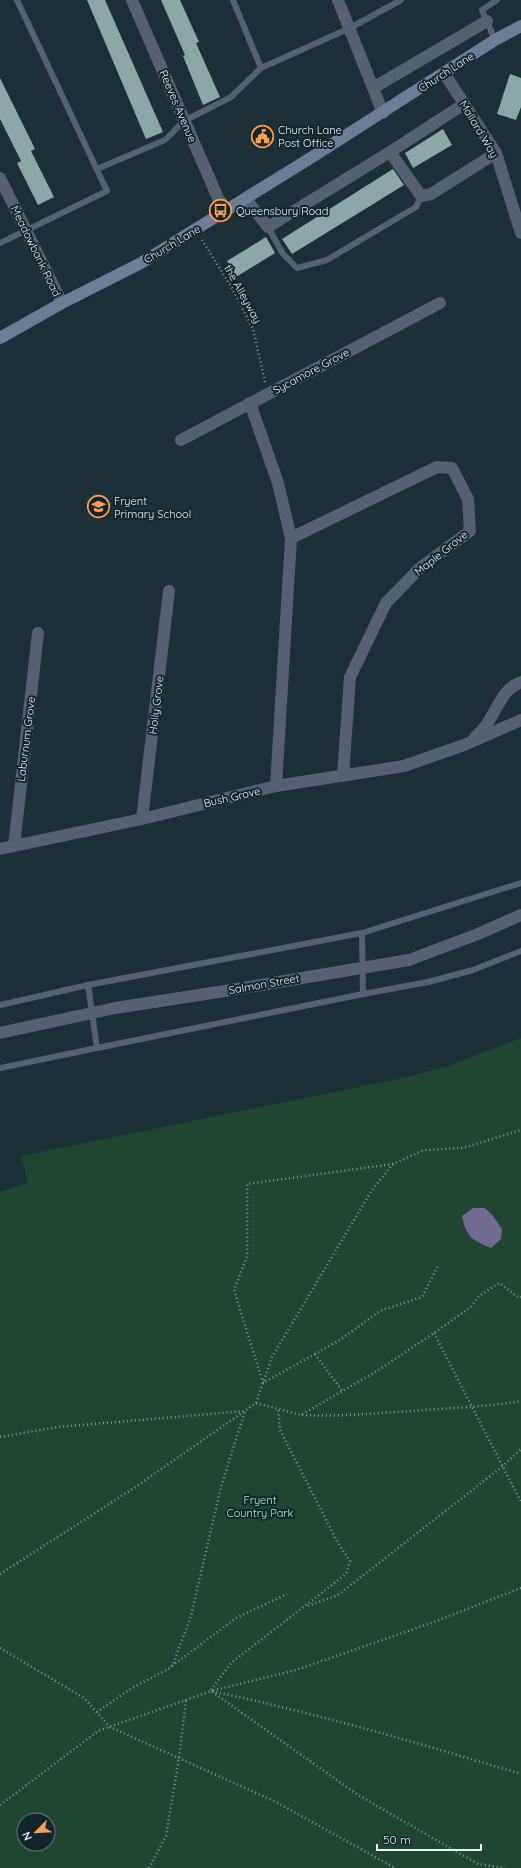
<svg xmlns="http://www.w3.org/2000/svg" width="521" height="1868" font-family="Quicksand,sans-serif">
  <style>
    .green { fill: #204631; fill-rule: evenodd }
    .water { fill: #716a92 }
    .building { fill: #8da7a6 }
    .lines { fill: none; stroke-linecap: round; stroke-linejoin: round }
    .path { stroke: #86969c; stroke-width: 2.5; stroke-dasharray: 1 3; stroke-linecap: butt }
    .lane { stroke: #56606f; stroke-width: 6 }
    .street { stroke: #56606f; stroke-width: 12 }
    .secondary { stroke: #6d7d95; stroke-width: 12 }
    .labels { text-anchor: middle; stroke-width: 4; stroke-linejoin: round; paint-order: stroke }
    .street-label { font-size: 11px; fill: #e7f3f8; stroke: #12252d }
    .poi-label { font-size: 11px; fill: #e7f3f8; stroke: #12252d; text-anchor: start }
    .park-label { font-size: 11px; fill: #acf2c8; stroke: #12252d }
  </style>
  <rect width="100%" height="100%" fill="#1c2f37"/>
  <path class="green" d="M521 1038V1868H0V1192L28 1183 21 1156 408 1077 448 1066ZM24 1820H48V1844H24Z"/>
  <path class="water" d="M473 1208H485L493 1216 502 1229 501 1239 491 1248C472 1240 466 1237 462 1216Z"/>
  <path class="building" d="M87 0H105L163 132 146 139Z
    M161 0H180L199 42 196 43 220 97 203 105 183 56 185 55Z
    M510 74 521 78V107L516 120 497 114Z
    M0 78 35 149 31 151 54 197 38 205 17 163 21 161 0 119Z
    M443 129 452 145 413 168 405 153Z
    M393 169 404 185 292 254 282 239Z
    M266 237 275 253 236 277 227 261Z"/>
  <g class="lines">
    <path class="path" d="M202 240 232 288 253 329 265 382
      M393 1164 247 1184V1256L234 1290 263 1383 340 1340 380 1311 422 1297 438 1266
      M434 1333 521 1502
      M315 1354 342 1391
      M256 1403 272 1357 372 1190 393 1164 424 1150 463 1148 521 1130
      M302 1415C339 1417 375 1413 412 1411 448 1408 485 1407 521 1401
      M0 1437 58 1427 245 1411 221 1487 191 1616 172 1667 132 1688 97 1712
      M0 1574 134 1488 256 1403 301 1415 377 1371 434 1333 471 1307 479 1296 499 1283 519 1298 521 1297
      M521 1588 434 1622 296 1670 211 1691C316 1713 418 1743 521 1774
      M308 1606 338 1595 503 1466 521 1449
      M0 1648 84 1698 110 1727 276 1802 395 1868
      M172 1666 236 1618 287 1594
      M211 1690 231 1663 346 1574 350 1561 338 1543 280 1430 278 1409
      M0 1805 98 1731 211 1691 358 1795 478 1864 505 1868
      M149 1868 166 1836 179 1758 186 1700"/>
    <path class="lane" d="M233 0 261 68
      M495 40 482 10 497 0
      M97 169 165 140 184 121 231 97 261 68 350 28 401 0
      M268 227 283 254 297 268 327 260 416 207 421 196
      M0 243 107 191 17 0
      M363 994 428 982 473 970 521 951
      M0 1005 88 985 362 933 521 883
      M97 1048 363 994 362 933
      M0 1068 97 1048 88 985"/>
    <path class="street" d="M132 0 218 198 226 211
      M338 0 383 113
      M444 73 496 153 521 233
      M373 88 487 21
      M390 152 421 196 431 194 496 153
      M0 178 62 303
      M246 199 268 227 390 152 464 104
      M250 403 278 483 291 538 276 786
      M181 440 440 303
      M291 538 437 467 452 468 468 499 470 531 420 568 386 603 350 677 343 776
      M475 737C496 721 497 691 521 682
      M142 819 169 591
      M14 846 38 633
      M0 849 142 819 276 786 404 766 464 745 521 720
      M0 1033 115 1008 225 991 409 960 478 934 521 915"/>
    <path class="secondary" d="M0 338 62 303 141 263 309 159 495 40 521 26"/>
  </g>
  <defs>
    <symbol id="civic-ring" viewBox="-11 -11 22 22"><circle r="9.5" fill="#12252d" stroke="#fb9e51" stroke-width="1.5"/><path d="M-.6-6.5H3V-4.5H.6V-3L4-1V1h2V6H-6V1h2V-1L-.6-3ZM-1.2 2.5V6h2.4V2.5Z" fill="#fb9e51"/></symbol>
    <symbol id="bus-ring" viewBox="-11 -11 22 22"><circle r="9.5" fill="#12252d" stroke="#fb9e51" stroke-width="1.5"/><path d="M-5-6H5V4H4V6H2V4H-2V6H-4V4H-5ZM-3.5-4V0h7V-4ZM-3.5 1.2v1.5H-2V1.2ZM2 1.2v1.5H3.5V1.2Z" fill="#fb9e51"/></symbol>
    <symbol id="school-ring" viewBox="-11 -11 22 22"><circle r="9.5" fill="#12252d" stroke="#fb9e51" stroke-width="1.5"/><path d="M0-5L7-2L0 1L-7-2ZM-4 1L0 2.5L4 1V4Q0 6-4 4Z" fill="#fb9e51"/></symbol>
  </defs>
  <g fill-rule="evenodd">
    <use href="#civic-ring" x="250" y="124" width="25" height="25"/>
    <use href="#bus-ring" x="208" y="198" width="25" height="25"/>
    <use href="#school-ring" x="86" y="494" width="25" height="25"/>
  </g>
  <g class="labels">
    <g class="street-label">
      <text transform="translate(446 72) rotate(-33)" y="4">Church Lane</text>
      <text transform="translate(178 106) rotate(67)" y="4">Reeves Avenue</text>
      <text transform="translate(479 129) rotate(59)" y="4">Mallard Way</text>
      <text transform="translate(172 244) rotate(-31)" y="4">Church Lane</text>
      <text transform="translate(36 251) rotate(64)" y="4">Meadowbank Road</text>
      <text transform="translate(243 294) rotate(61)" y="4">the Alleyway</text>
      <text transform="translate(311 371) rotate(-28)" y="4">Sycamore Grove</text>
      <text transform="translate(441 553) rotate(-39)" y="4">Maple Grove</text>
      <text transform="translate(156 705) rotate(-83)" y="4">Holly Grove</text>
      <text transform="translate(26 739) rotate(-83)" y="4">Laburnum Grove</text>
      <text transform="translate(232 797) rotate(-13)" y="4">Bush Grove</text>
      <text transform="translate(264 984) rotate(-10)" y="4">Salmon Street</text>
    </g>
    <g class="poi-label">
      <text x="278" y="134">Church Lane<tspan x="278" dy="13">Post Office</tspan></text>
      <text x="236" y="215">Queensbury Road</text>
      <text x="114" y="505">Fryent<tspan x="114" dy="13">Primary School</tspan></text>
    </g>
    <g class="park-label">
      <text x="260" y="1504">Fryent<tspan x="260" dy="13">Country Park</tspan></text>
    </g>
  </g>
  <g transform="translate(36 1832) rotate(246)"><circle r="19" fill="#12252d" stroke="#67777e"/>
  <path d="M0-3L7 15L0 10L-7 15Z" fill="#fb9e51"/>
  <text y="-6" font-size="11" font-weight="bold" text-anchor="middle" fill="#e7f3f8">N</text>
  </g>
  <path d="M377 1844v6h104v-6" fill="none" stroke="#e7f3f8" stroke-width="2"/>
  <text x="383" y="1844" font-size="12" fill="#e7f3f8" stroke="#12252d" stroke-width="3" paint-order="stroke">50 m</text>
</svg>
